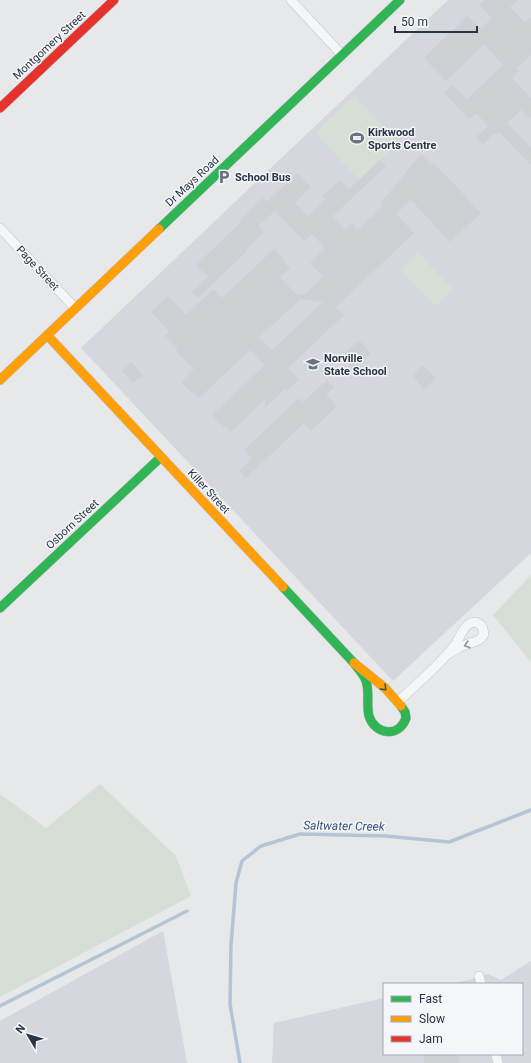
<svg xmlns="http://www.w3.org/2000/svg" width="531" height="1063" font-family="Roboto,sans-serif">
  <style>
    .built { fill: #d4d7dd }
    .green { fill: #d6ded6 }
    .lines { fill: none; stroke-linecap: round; stroke-linejoin: round }
    .stream { stroke: #b4c4d5; stroke-width: 3.5 }
    .building { fill: #ced0d3; fill-rule: evenodd }
    .street-casing { stroke: #c4c6c8; stroke-width: 10 }
    .fast-casing { stroke: #c4c6c8; stroke-width: 10 }
    .slow-casing { stroke: #c4c6c8; stroke-width: 10 }
    .jam-casing { stroke: #c4c6c8; stroke-width: 10 }
    .street { stroke: #f5f6f7; stroke-width: 9 }
    .fast { stroke: #30b455; stroke-width: 9 }
    .slow { stroke: #ff9f0a; stroke-width: 9 }
    .jam { stroke: #e5322d; stroke-width: 9 }
    .oneway { stroke: #90959e }
    .oneway2 { stroke: #2d614b }
    .labels { text-anchor: middle; stroke-width: 3; stroke-linejoin: round; paint-order: stroke }
    .street-label { font-size: 11px; fill: #2b3445; stroke: #f4f6f9 }
    .poi-label { font-size: 11px; font-weight: bold; fill: #2b3445; stroke: #f4f6f9; text-anchor: start }
    .water-label { font-size: 12px; font-style: italic; fill: #34527a; stroke: #f4f6f9 }
  </style>
  <rect width="100%" height="100%" fill="#e6e8ea"/>
  <path class="built" d="M448 0H531V553L393 681 81 348Z
    M163 931 187 1063H0V1021Z
    M531 961V1063H272L274 1023 384 998V1054H522V984H450L469 980 488 974 501 980Z"/>
  <path class="green" d="M355 96 398 143 359 180 315 133Z
    M418 253 453 289 435 306 401 269Z
    M531 575V662L493 615Z
    M100 784 176 856 191 896 0 997V794L46 828Z"/>
  <g class="lines">
    <path class="stream" d="M0 1006 187 911
      M240 1063 230 1004 231 945 236 883 242 861 261 846 300 834 386 836 449 842 531 810"/>
  </g>
  <path class="building" d="M485 0H518L510 7 525 22 531 16V55L517 68 519 71 512 78 531 98V120L521 110 507 123 531 148V165L499 132 496 134 495 133 483 144 476 137 488 126 476 113 469 119 444 93 453 85 467 99 503 65 484 44 446 81 424 58 467 16 480 29 492 18 480 5Z
    M421 154 432 165 434 163 481 213 450 242 411 200 396 214 414 233 336 307 344 315 288 368 299 379 287 391 285 389 265 408V399L231 432 226 426 224 428 212 415 265 365 250 350 199 398 194 392 192 393 181 382 194 369 176 351 178 349 165 336 169 331 151 312 168 296 186 315 213 289 222 298 274 249 285 261 284 262 290 268 280 277 296 294 304 295 323 277 310 263 325 248 312 234 304 241 275 211 258 226 264 232 246 250 247 251 198 298 192 292 208 277 196 265 241 222 240 220 263 198 267 202 297 173 311 187 295 203 308 216 325 199 322 196 340 180 349 189 380 160 386 166 333 216 345 229 352 223 357 230 383 206 380 204ZM301 299 323 302 272 350 259 337Z
    M359 340 371 353 353 370 341 357Z
    M131 362 143 375 133 383 122 371Z
    M423 365 436 378 424 389 412 376Z
    M327 380 334 387 326 395 337 406 311 431 304 423 246 478 239 471 252 458 244 450 299 398 303 402Z
    M423 1054H458L460 1063H425Z"/>
  <g class="lines">
    <defs>
      <path id="street" d="M291 0 342 55
        M0 228 75 308
        M398 702C416 684 438 667 454 646 461 638 463 622 476 622L482 626 484 634C479 643 473 641 465 645 459 647 454 651 448 654
        M479 976 481 984
        M496 1054 498 1063"/>
      <path id="fast" d="M159 229 400 0
        M283 587 354 663C358 669 364 674 366 681 370 692 366 705 369 716 375 735 399 738 406 718L405 712 401 706
        M0 608 161 457"/>
      <path id="slow" d="M47 335 283 587
        M0 380 159 229
        M354 663 385 688 401 706"/>
      <path id="jam" d="M0 108 114 0"/>
    </defs>
    <use href="#street" class="street-casing"/>
    <use href="#fast" class="fast-casing"/>
    <use href="#slow" class="slow-casing"/>
    <use href="#jam" class="jam-casing"/>
    <use href="#street" class="street"/>
    <use href="#fast" class="fast"/>
    <use href="#slow" class="slow"/>
    <use href="#jam" class="jam"/>
  </g>
  <defs><path id="oneway-chevron" d="M-2-3.5L2.5 0L-2 3.5" fill="none" stroke-width="1.6" stroke-linecap="round" stroke-linejoin="round"/></defs>
  <use class="oneway" href="#oneway-chevron" transform="translate(467 645) rotate(163)"/>
  <use class="oneway2" href="#oneway-chevron" transform="translate(384 688) rotate(45)"/>
  <defs>
    <symbol id="stadium-bare" viewBox="-9 -9 18 18"><path d="M0-5a6.5 5 0 1 0 0 10a6.5 5 0 1 0 0-10ZM-3.5-1.8h7v3.6h-7Z" fill="#6c737f" stroke="#f4f6f9" stroke-width="2.5" paint-order="stroke"/></symbol>
    <symbol id="parking-bare" viewBox="-9 -9 18 18"><path d="M-3.5-5.5H1a3.5 3.5 0 0 1 0 7H-1V5.5H-3.5ZM-1-3.4V-.6H.8a1.4 1.4 0 0 0 0-2.8Z" fill="#6c737f" stroke="#f4f6f9" stroke-width="2.5" paint-order="stroke"/></symbol>
    <symbol id="school-bare" viewBox="-9 -9 18 18"><path d="M0-5L7-2L0 1L-7-2ZM-4 1L0 2.5L4 1V4Q0 6-4 4Z" fill="#6c737f" stroke="#f4f6f9" stroke-width="2.5" paint-order="stroke"/></symbol>
  </defs>
  <g fill-rule="evenodd">
    <use href="#stadium-bare" x="347" y="128" width="20" height="20"/>
    <use href="#parking-bare" x="214" y="167" width="20" height="20"/>
    <use href="#school-bare" x="303" y="354" width="20" height="20"/>
  </g>
  <g class="labels">
    <g class="street-label">
      <text transform="translate(49 45) rotate(-43)" y="4">Montgomery Street</text>
      <text transform="translate(192 181) rotate(-43)" y="4">Dr Mays Road</text>
      <text transform="translate(38 268) rotate(47)" y="4">Page Street</text>
      <text transform="translate(209 491) rotate(47)" y="4">Killer Street</text>
      <text transform="translate(72 524) rotate(-43)" y="4">Osborn Street</text>
    </g>
    <g class="poi-label">
      <text x="368" y="136">Kirkwood<tspan x="368" dy="13">Sports Centre</tspan></text>
      <text x="235" y="181">School Bus</text>
      <text x="324" y="362">Norville<tspan x="324" dy="13">State School</tspan></text>
    </g>
    <g class="water-label">
      <text transform="translate(344 826) rotate(1)" y="4">Saltwater Creek</text>
    </g>
  </g>
  <rect x="383" y="983" width="140" height="72" fill="#f4f6f9" stroke="#a4a8b1"/>
  <rect x="391" y="996" width="20" height="6" fill="#30b455" stroke="#a4a8b1"/>
  <text x="419" y="1003" font-size="12" fill="#2b3445">Fast</text>
  <rect x="391" y="1016" width="20" height="6" fill="#ff9f0a" stroke="#a4a8b1"/>
  <text x="419" y="1023" font-size="12" fill="#2b3445">Slow</text>
  <rect x="391" y="1036" width="20" height="6" fill="#e5322d" stroke="#a4a8b1"/>
  <text x="419" y="1043" font-size="12" fill="#2b3445">Jam</text>
  <g transform="translate(28 1035) rotate(308)" stroke="#f4f6f9" stroke-width="3" paint-order="stroke">
  <path d="M0-3L7 15L0 10L-7 15Z" fill="#2b3445"/>
  <text y="-6" font-size="11" font-weight="bold" text-anchor="middle" fill="#2b3445">N</text>
  </g>
  <path d="M395 26v6h82v-6" fill="none" stroke="#2b3445" stroke-width="2"/>
  <text x="401" y="26" font-size="12" fill="#2b3445" stroke="#f4f6f9" stroke-width="3" paint-order="stroke">50 m</text>
</svg>
